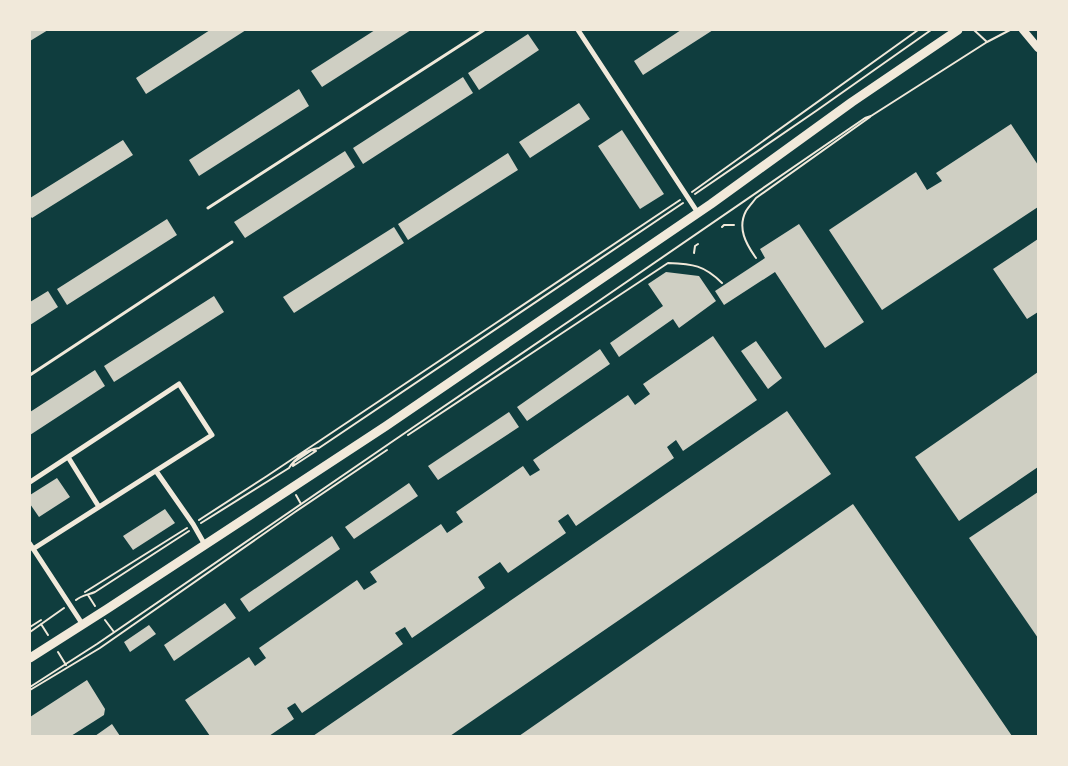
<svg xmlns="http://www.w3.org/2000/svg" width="1068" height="766" font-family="'PT Sans',sans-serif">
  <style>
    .building { fill: #cfcfc3 }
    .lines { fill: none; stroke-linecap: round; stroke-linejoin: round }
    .path { stroke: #f1e9da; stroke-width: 2 }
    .service { stroke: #f1e9da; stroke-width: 3 }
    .minor { stroke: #f1e9da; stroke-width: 5 }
    .tertiary { stroke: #f1e9da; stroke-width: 8 }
    .secondary { stroke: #f1e9da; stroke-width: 9 }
  </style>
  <rect width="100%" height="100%" fill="#0f3d3e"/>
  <path class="building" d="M30 30H48L30 41Z
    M210 30H246L146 94 136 78Z
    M375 30H411L322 87 311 71Z
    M681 30H713L643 75 634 61Z
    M528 34 539 50 479 90 468 73Z
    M463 77 473 93 363 164 353 148Z
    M299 89 309 106 199 176 189 160Z
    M579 103 590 119 530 158 519 142Z
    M1011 124 1038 165V207L882 310 829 230 916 172 927 190 942 181 936 173Z
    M622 130 664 194 640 209 598 146Z
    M123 140 133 155 32 218 30 216V198Z
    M345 151 355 167 245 238 234 222Z
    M508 153 518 170 408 240 398 224Z
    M167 219 177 235 67 305 57 289Z
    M799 224 864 322 825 348 775 272 724 305 715 291 765 258 760 249Z
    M394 227 404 243 294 313 283 297Z
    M1038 239V312L1027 319 993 269Z
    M666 272 699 276 716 301 679 328 673 319 619 357 610 343 663 306 648 284Z
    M48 291 58 307 30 325V302Z
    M214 296 224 312 114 382 104 366Z
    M713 336 757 400 683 451 676 440 667 447 674 458 576 526 568 514 558 521 566 533 508 573 500 562 478 577 485 588 412 638 405 627 395 633 403 644 302 713 295 703 287 708 294 719 269 736H210L185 700 249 657 255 666 266 658 259 648 357 580 364 590 377 582 370 572 441 524 447 533 463 522 456 512 523 466 530 476 540 470 533 460 628 395 635 405 650 394 643 384Z
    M756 341 782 378 768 389 741 351Z
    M600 349 610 364 527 421 517 407Z
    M95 370 105 386 30 435V412Z
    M1038 372V467L959 521 915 457Z
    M787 411 831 474 625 616 450 736H313Z
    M509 412 519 427 438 480 428 466Z
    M57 478 70 497 39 517 30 504V495Z
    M409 483 418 496 354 539 345 527Z
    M1038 492V638L969 538Z
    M853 504 1012 736H519Z
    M165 509 175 523 133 550 123 536Z
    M332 536 340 549 249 612 240 599Z
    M225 603 236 618 174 661 164 645Z
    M149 625 156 634 130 652 124 642Z
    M87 680 105 709 104 715 71 736H30V717Z
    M112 724 120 736H95Z"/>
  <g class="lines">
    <path class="path" d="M974 30 987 42
      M692 192 918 30
      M695 194 816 111 931 30
      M722 227 724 225H734
      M694 253 695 246 698 244
      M756 258C746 244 737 228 746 211 749 206 753 202 756 198L870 117
      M408 435 668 263C693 264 704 265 722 283
      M312 450 316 451 293 466 294 462Z
      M296 495 301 504
      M199 520 267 476 680 200
      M201 523 289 468C295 458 308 449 319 448L683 203
      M85 592 187 528
      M88 595 95 606
      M76 600C82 595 88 595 95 592L189 531
      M105 620 114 632
      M41 624 48 635
      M30 627 41 620
      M30 632 64 608
      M58 652 66 665
      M30 687 97 644 396 439 593 305 865 118 871 116 987 42 1010 30
      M30 690 100 648 295 512 387 450"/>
    <path class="service" d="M208 208 484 30
      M30 375 232 242"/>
    <path class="minor" d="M578 30 698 213
      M68 457 99 507
      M156 471 193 524 205 545
      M30 482 179 384 212 435 33 549
      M30 544 83 625"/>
    <path class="tertiary" d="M1023 30 1038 48"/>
    <path class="secondary" d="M30 658 107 609 386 426 711 204 852 102 958 30"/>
  </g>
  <rect width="1068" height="766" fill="none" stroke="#f1e9da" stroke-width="62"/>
</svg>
